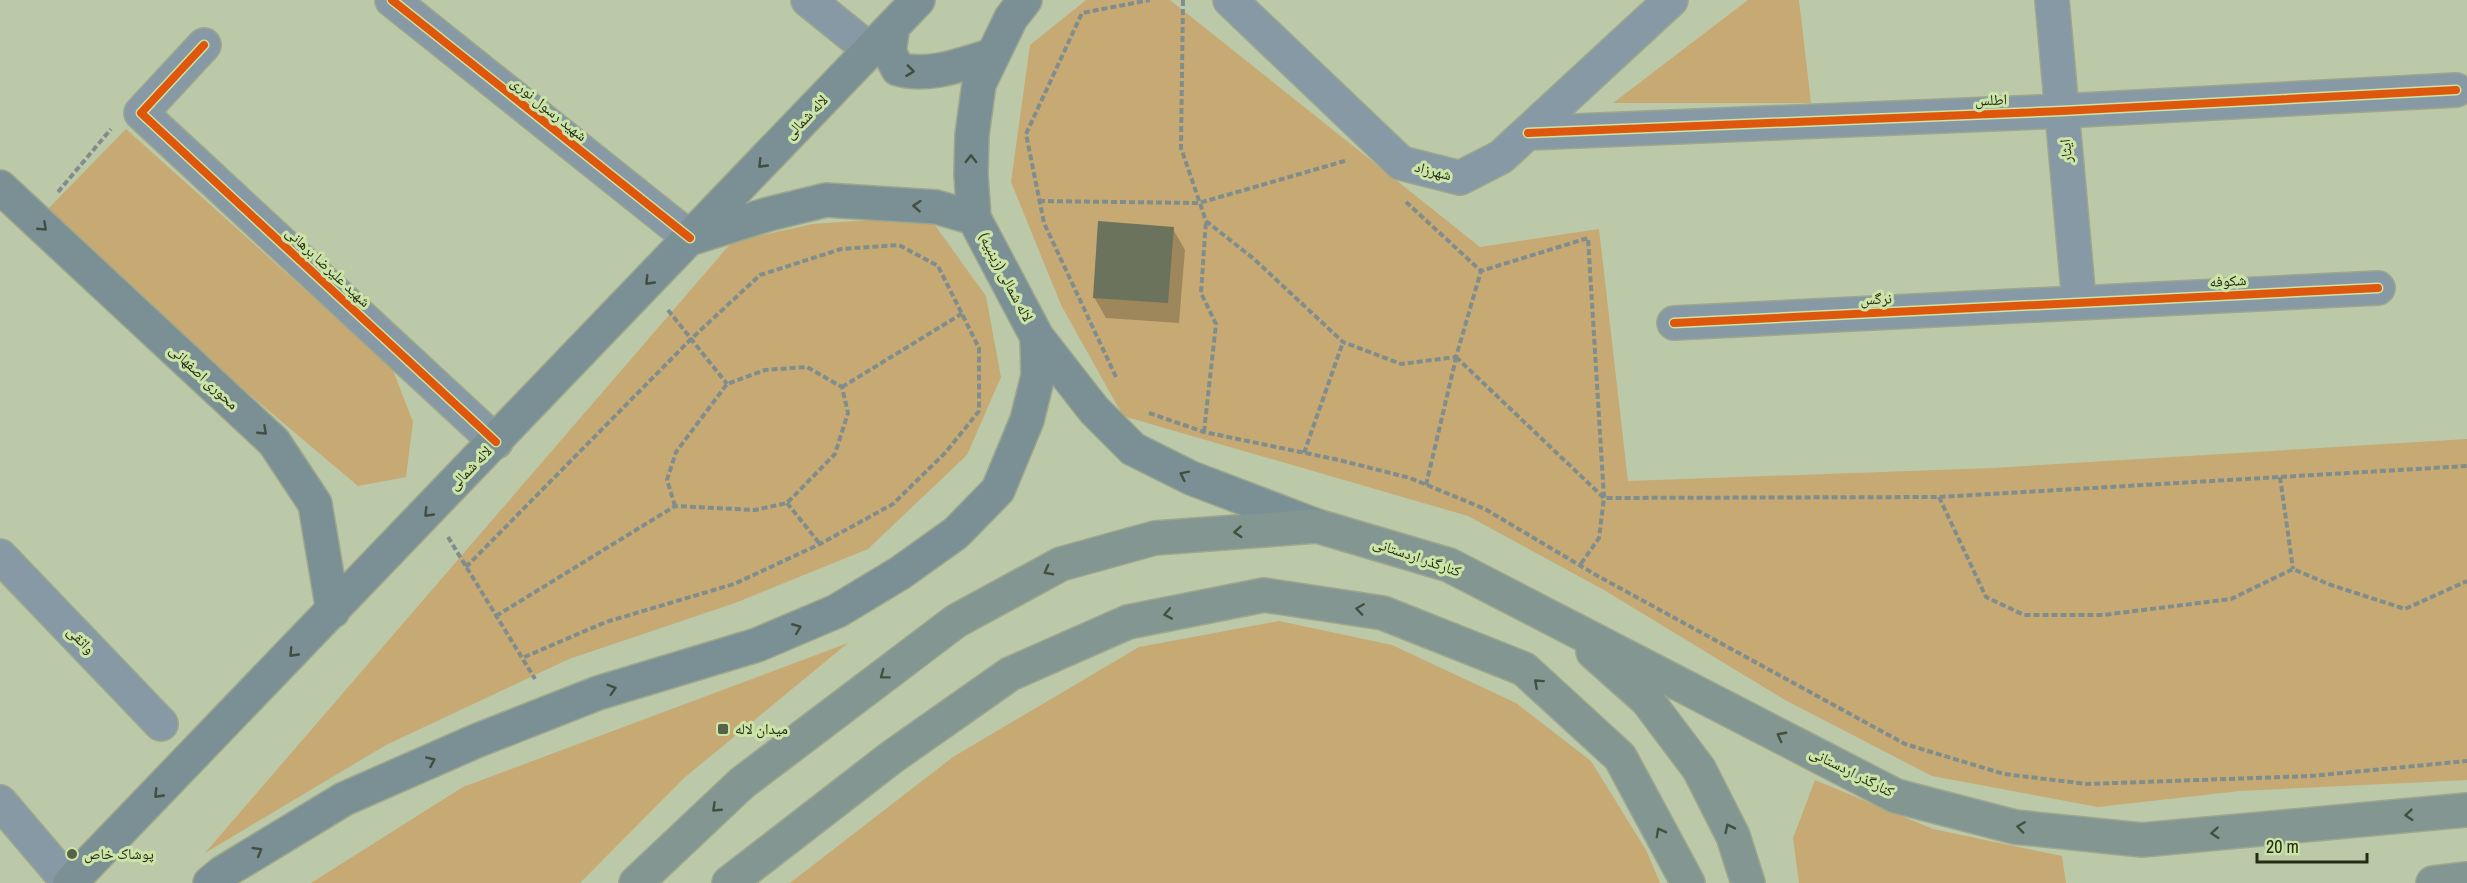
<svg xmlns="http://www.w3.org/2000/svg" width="2467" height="883" font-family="'Archivo Narrow','Noto Naskh Arabic',sans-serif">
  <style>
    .green { fill: #c7a974 }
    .shadow { fill: #0003 }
    .building { fill: #6b735c }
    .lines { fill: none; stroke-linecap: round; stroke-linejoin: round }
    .minor-casing { stroke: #9ca78d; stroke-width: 36 }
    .major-casing { stroke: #9ca78d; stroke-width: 36 }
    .highway-casing { stroke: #9ca78d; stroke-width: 36 }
    .path { stroke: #7f8e8c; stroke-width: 4; stroke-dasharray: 6 3; stroke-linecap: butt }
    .minor { stroke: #8699a4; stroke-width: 33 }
    .major { stroke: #7b9094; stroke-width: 33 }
    .highway { stroke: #849692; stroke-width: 33 }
    .cycleway-casing { stroke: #cce4a7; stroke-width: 11 }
    .cycleway { stroke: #de570c; stroke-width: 8 }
    .oneway { stroke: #414e40 }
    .oneway2 { stroke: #44503f }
    .poi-dot { fill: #586247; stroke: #cce4a7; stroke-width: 2 }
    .labels { text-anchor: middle; stroke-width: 6; stroke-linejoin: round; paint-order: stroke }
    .street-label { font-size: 15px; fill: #222b13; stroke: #cce4a7 }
    .poi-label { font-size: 15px; fill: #222b13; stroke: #cce4a7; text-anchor: start }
  </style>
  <rect width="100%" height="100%" fill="#bcc9a8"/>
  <path class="green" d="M1086 0H1170L1480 247 1599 229 1628 481 1993 468 2467 439V780L2240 791 2098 807 1932 776 1785 700 1604 590 1468 516 1123 416 1061 305 1011 182 1030 45Z
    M1748 0H1799L1811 103H1613Z
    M126 129 392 368 413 422 406 477 358 486 211 362 45 212Z
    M885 219 934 224 986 296 1001 377 967 455 868 549 735 603 569 659 386 745 205 853 732 242 812 224Z
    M1279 621 1392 645 1516 703 1591 761 1646 850 1660 883H790L953 757 1139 647Z
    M848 643 684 778 580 883H311L463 787Z
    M1815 780 1933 829 2062 856 2066 883H1799L1793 838Z"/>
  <path class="shadow" d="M1173 229 1185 250 1179 323 1106 318 1094 297Z"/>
  <path class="building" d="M1098 221 1174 227 1168 303 1093 298Z"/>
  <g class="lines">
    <defs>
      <path id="minor" d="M392 0 690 238
        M808 0 870 50
        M1230 0 1401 163 1460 178 1501 157 1671 0
        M2052 0 2079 301
        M204 45 141 113 496 442
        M1528 133 2062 111 2456 90
        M1674 323 2378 288
        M0 556 161 724
        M0 802 69 883"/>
      <path id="major" d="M1025 0 1011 18 979 84 972 135 971 175 974 218 1037 337 1094 410 1133 449 1191 478 1317 526
        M893 26 889 52 898 69C929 78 963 64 993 55
        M0 187 274 442 315 504 333 611
        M692 238 769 214 826 200 936 207 974 218
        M70 883 918 0
        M210 883 222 873 344 799 476 741 598 693 757 645 837 611 900 573 956 533 998 490 1027 420 1038 376 1037 337"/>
      <path id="highway" d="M1593 652 1647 700 1699 769 1733 836 1748 883
        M636 883 742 783 956 621 1061 564 1155 538 1317 526 1449 565 1896 796 2015 827 2142 840 2467 810
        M729 883 892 757 1010 674 1128 622 1264 595 1383 613 1524 669 1620 757 1688 883
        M2433 883 2467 879"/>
    </defs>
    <use href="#minor" class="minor-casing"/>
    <use href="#major" class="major-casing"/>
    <use href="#highway" class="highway-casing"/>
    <path class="path" d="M1183 0 1181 148 1206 221 1254 259 1343 342 1401 364 1456 357 1481 271
      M58 192 111 129
      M1039 201 1199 203 1348 160
      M1406 202 1481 271 1588 238 1604 498 1599 538 1580 565
      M668 310 727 384
      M1456 357 1604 498 1939 497 2467 466
      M1116 377 1044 223 1026 134 1082 13 1150 0
      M842 387 963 313
      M1149 413 1204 432 1339 460 1410 478 1485 509 1596 575 1905 744 2004 774 2087 784 2311 776 2467 761
      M1204 432 1216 324 1201 293 1206 221
      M1304 453 1343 342
      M2280 477 2293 569
      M1426 485 1456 358
      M1939 497 1986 597 2024 615H2103L2231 599 2293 569 2331 585 2405 609 2467 581
      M787 503 820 544
      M448 537 535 679
      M466 567 692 338 760 275 841 249 899 245 938 266 979 348V411L946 452 893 504 820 544 734 584 606 622 522 658
      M496 616 675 506 755 510 787 503 835 454 848 413 842 387 807 367 765 370 727 384 676 452 667 480 675 506"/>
    <use href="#minor" class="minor"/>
    <use href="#major" class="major"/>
    <use href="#highway" class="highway"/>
    <defs>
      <path id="cycleway" d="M392 0 690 238
        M204 45 141 113 496 442
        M1528 133 2062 111 2456 90
        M1674 323 2378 288"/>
    </defs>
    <use href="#cycleway" class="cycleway-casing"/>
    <use href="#cycleway" class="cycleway"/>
  </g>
  <defs><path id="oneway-chevron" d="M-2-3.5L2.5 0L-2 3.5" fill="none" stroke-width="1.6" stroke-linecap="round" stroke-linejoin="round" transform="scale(1.5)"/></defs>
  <g class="oneway">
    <use href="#oneway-chevron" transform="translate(910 71) rotate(7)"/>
    <use href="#oneway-chevron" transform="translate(971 159) rotate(-89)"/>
    <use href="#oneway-chevron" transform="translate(762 164) rotate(134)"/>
    <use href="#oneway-chevron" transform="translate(917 206) rotate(-176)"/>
    <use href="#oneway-chevron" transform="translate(43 227) rotate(43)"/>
    <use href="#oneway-chevron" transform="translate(649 281) rotate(134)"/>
    <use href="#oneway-chevron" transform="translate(263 431) rotate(43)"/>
    <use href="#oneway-chevron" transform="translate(1184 475) rotate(-154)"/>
    <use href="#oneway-chevron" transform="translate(428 513) rotate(134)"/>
    <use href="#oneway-chevron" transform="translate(797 628) rotate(-22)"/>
    <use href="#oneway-chevron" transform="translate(293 653) rotate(134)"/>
    <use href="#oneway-chevron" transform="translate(612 689) rotate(-17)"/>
    <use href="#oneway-chevron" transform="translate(431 761) rotate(-24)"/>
    <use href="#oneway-chevron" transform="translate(158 794) rotate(134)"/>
    <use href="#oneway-chevron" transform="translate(258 851) rotate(-31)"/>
  </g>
  <g class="oneway2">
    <use href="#oneway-chevron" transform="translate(1238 532) rotate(176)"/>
    <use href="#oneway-chevron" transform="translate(1048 571) rotate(152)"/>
    <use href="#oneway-chevron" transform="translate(1360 609) rotate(-172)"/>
    <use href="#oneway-chevron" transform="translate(1168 614) rotate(169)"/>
    <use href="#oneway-chevron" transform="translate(884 675) rotate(143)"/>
    <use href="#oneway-chevron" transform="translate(1538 683) rotate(-138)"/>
    <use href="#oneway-chevron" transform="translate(1781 736) rotate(-152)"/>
    <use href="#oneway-chevron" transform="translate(716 808) rotate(137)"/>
    <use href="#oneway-chevron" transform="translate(2409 815) rotate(175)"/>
    <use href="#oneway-chevron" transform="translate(2021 827) rotate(-172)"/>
    <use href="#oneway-chevron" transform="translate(1729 828) rotate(-116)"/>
    <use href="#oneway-chevron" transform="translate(1660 832) rotate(-118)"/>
    <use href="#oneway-chevron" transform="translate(2215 833) rotate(175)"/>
  </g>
  <g class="poi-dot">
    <rect x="717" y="723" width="12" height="12" rx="3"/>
    <circle cx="72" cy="854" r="6"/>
  </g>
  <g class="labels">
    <g class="street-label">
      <text transform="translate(1991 100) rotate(-2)" y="5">اطلس</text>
      <text transform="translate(549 109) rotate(39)" y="5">شهید رسول نوری</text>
      <text transform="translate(806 117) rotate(-46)" y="5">لاله شمالی</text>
      <text transform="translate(2066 151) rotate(-95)" y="5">ایثار</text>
      <text transform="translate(1433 171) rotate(14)" y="5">شهرزاد</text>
      <text transform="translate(328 267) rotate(43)" y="5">شهید علیرضا برهانی</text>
      <text transform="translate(1006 277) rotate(62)" y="5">لاله شمالی (زینبیه)</text>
      <text transform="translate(2228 281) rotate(-3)" y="5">شکوفه</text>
      <text transform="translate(1876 299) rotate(-3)" y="5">نرگس</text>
      <text transform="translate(204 377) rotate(43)" y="5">محوری اصفهانی</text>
      <text transform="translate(470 468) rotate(-46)" y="5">لاله شمالی</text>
      <text transform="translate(1417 557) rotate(19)" y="5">کنارگذر اردستانی</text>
      <text transform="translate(81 640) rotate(46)" y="5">واثقی</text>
      <text transform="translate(1852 772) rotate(27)" y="5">کنارگذر اردستانی</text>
    </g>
    <g class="poi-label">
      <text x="735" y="734">میدان لاله</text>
      <text x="84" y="859">پوشاک خاص</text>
    </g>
  </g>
  <path d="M2257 853v9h110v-9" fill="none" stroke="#222b13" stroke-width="3"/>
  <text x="2266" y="853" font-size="18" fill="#222b13" stroke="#cce4a7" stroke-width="4.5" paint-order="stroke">20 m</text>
</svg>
